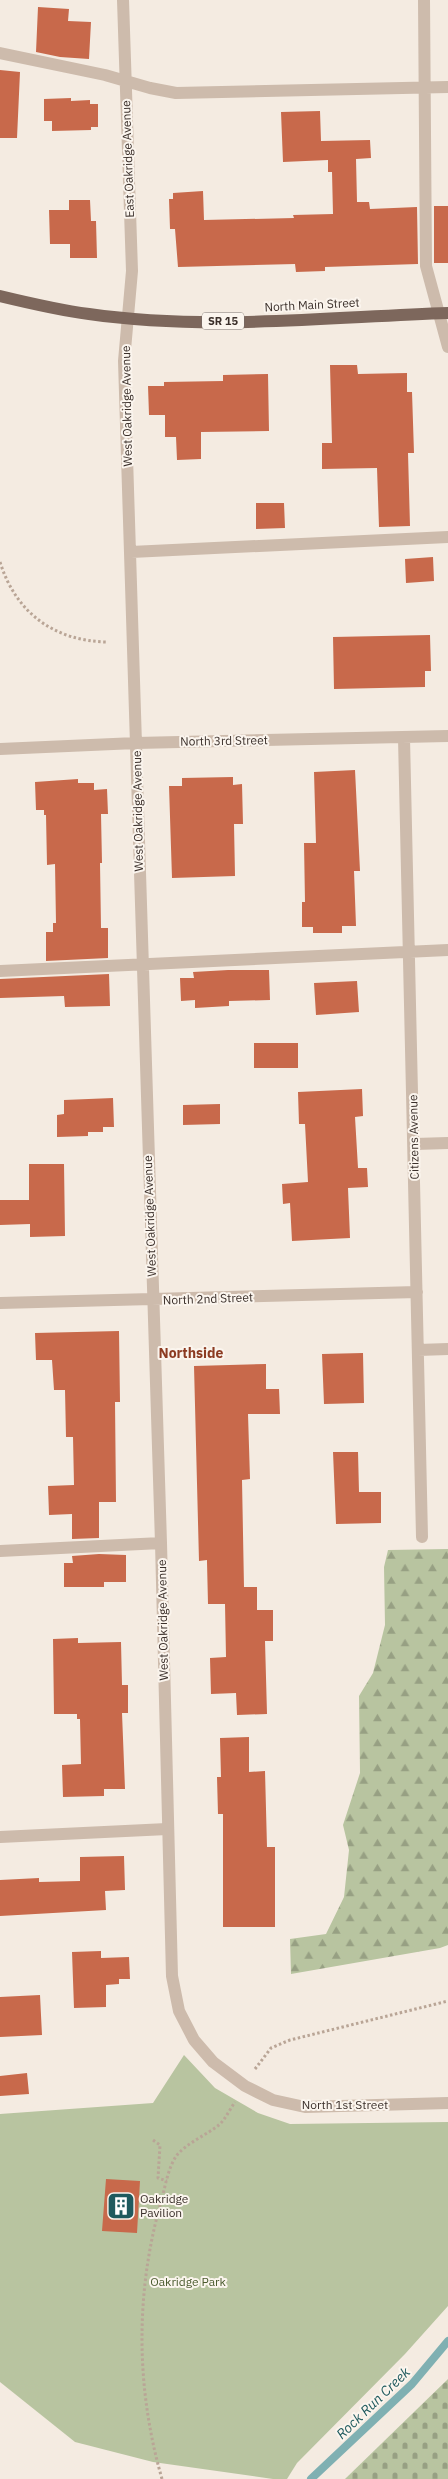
<svg xmlns="http://www.w3.org/2000/svg" width="448" height="2479" font-family="'IBM Plex Sans',sans-serif">
  <style>
    .green { fill: #b8c4a0 }
    .forest { fill: url(#forest-firs) }
    .cemetery { fill: url(#cemetery-stones) }
    .lines { fill: none; stroke-linecap: round; stroke-linejoin: round }
    .stream { stroke: #7fb0b2; stroke-width: 8 }
    .building { fill: #c8694b }
    .path { stroke: #b9a596; stroke-width: 3; stroke-dasharray: 2.5 2.5; stroke-linecap: butt }
    .minor { stroke: #cdbbac; stroke-width: 12 }
    .major { stroke: #7d675c; stroke-width: 12 }
    .labels { text-anchor: middle; stroke-width: 4; stroke-linejoin: round; paint-order: stroke }
    .shield { fill: #fbf5ee; stroke: #756b66; stroke-width: 1 }
    .shield-label { font-size: 11px; font-weight: bold; fill: #3b302b }
    .street-label { font-size: 12px; fill: #3b302b; stroke: #fbf5ee }
    .poi-label { font-size: 12px; fill: #3b302b; stroke: #fbf5ee; text-anchor: start }
    .park-label { font-size: 12px; fill: #4a5a2e; stroke: #fbf5ee }
    .neighbourhood-label { font-size: 14px; font-weight: bold; fill: #8c3b22; stroke: #fbf5ee }
    .water-label { font-size: 14px; font-style: italic; fill: #1f5a5e; stroke: #fbf5ee }
  </style>
  <defs>
    <pattern id="forest-firs" width="22" height="20" patternUnits="userSpaceOnUse" patternTransform="scale(1.25)"><rect width="22" height="20" fill="#b8c4a0"/><path d="M5 1l3.5 6h-7zM16 11l3.5 6h-7z" fill="#97a083"/></pattern>
    <pattern id="cemetery-stones" width="16" height="16" patternUnits="userSpaceOnUse" patternTransform="scale(1.25)"><rect width="16" height="16" fill="#b8c4a0"/><path d="M2 7V4a2 2 0 0 1 4 0v3zM10 15v-3a2 2 0 0 1 4 0v3z" fill="#97a083"/></pattern>
  </defs>
  <rect width="100%" height="100%" fill="#f4ebe1"/>
  <path class="green" d="M184 2055 215 2088 258 2113 290 2124 448 2122V2306L405 2354 297 2463 287 2479H273L153 2462 75 2442 0 2382V2114L153 2103Z"/>
  <path class="forest" d="M448 1549V1945L440 1948 291 1974 290 1939 326 1934 344 1897 349 1850 343 1825 360 1773 359 1696 373 1673 385 1625 384 1567 388 1550Z"/>
  <path class="cemetery" d="M448 2379V2479H345Z"/>
  <g class="lines">
    <path class="stream" d="M311 2479 412 2384 448 2341"/>
  </g>
  <path class="building" d="M38 7 69 9 68 21 91 22 89 59 60 57 36 52Z
    M0 70 20 72 17 138H0Z
    M71 98V101L90 100V104H98V127H91V130L52 131V121H44V99Z
    M320 111 321 141 370 140 371 158 356 159 357 202H369L370 209 417 207 418 264 325 267V271L296 272 295 264 178 267 175 229H170L169 199H173V193L203 191 204 220 294 218 293 215 333 214 332 172H328V160L283 162 281 112Z
    M69 200H90L91 221H96L97 258H70V244H50L49 210H69Z
    M434 206H448V263H434Z
    M330 365H357L358 374 407 373V392H412L414 453H408L410 526 379 527 377 468 322 469V443H332Z
    M268 374 269 431 201 432V459L177 460 176 437H165V415H149L148 386H164V382L223 381V375Z
    M256 503H284L285 528 256 529Z
    M433 557 434 581 406 583 405 559Z
    M430 635 431 671H425V687L334 689 333 637Z
    M355 770 360 871H354L356 926H342V933H313V927H302V902H305L304 843H316L314 772Z
    M233 777V785L242 784 243 824H234L235 876 172 878 169 786H182V778Z
    M78 779V783H94V790L107 789 108 814H101L102 863H100L101 928H108V958L46 961V932H53V923H56L55 864 47 865 46 815H44V810H36L35 782Z
    M228 970H269L270 1000 229 1001V1006L195 1008V1000L181 1001 180 978H194L193 972Z
    M109 974 110 1006 65 1007 64 996 0 998V979Z
    M357 981 359 1012 316 1015 314 983Z
    M254 1043H298V1068H254Z
    M362 1089 363 1116 355 1117 358 1168H367L368 1187 348 1188 350 1238 292 1241 290 1203 283 1204 282 1184 308 1182 305 1124H299L298 1092Z
    M113 1098 114 1127H103V1132H88V1136L57 1137V1115L64 1114V1100Z
    M220 1104V1124L183 1125V1105Z
    M29 1164H64L65 1236 30 1237V1224L0 1225V1200H29Z
    M119 1331 120 1402H115L116 1502H99V1538L72 1539V1514L49 1515 48 1486 74 1485 73 1437H66L65 1390H54L52 1360H36L35 1333Z
    M363 1353 364 1403 324 1404 322 1354Z
    M266 1364V1389H279L280 1414H248L250 1479 242 1480 244 1587H257V1610H273V1641H265L267 1714 237 1715 236 1693 211 1694 210 1658 226 1657 225 1604H208L207 1562V1560L199 1561 194 1366Z
    M333 1452H358L359 1492H381V1523L336 1524Z
    M99 1554 126 1555V1582H104V1587H64V1563H73L72 1556Z
    M78 1638V1643L121 1642 122 1685H128V1713H122L125 1789H104V1796L63 1797 62 1765 81 1764 80 1719H77V1714H54L53 1639Z
    M249 1737V1772L265 1771 267 1847H275V1927H223V1814H218L217 1777H221L220 1738Z
    M124 1856 125 1890 105 1891 106 1910 0 1916V1880L39 1878V1882L80 1881V1857Z
    M101 1951V1958L129 1957 130 1979H119V1984L106 1985V2007L74 2008 72 1952Z
    M40 1995 42 2035 0 2037V1997Z
    M27 2073 29 2094 0 2096V2076Z
    M106 2179 140 2181 137 2233 102 2231Z"/>
  <g class="lines">
    <path class="path" d="M0 562C16 613 54 641 107 642
      M255 2069 271 2048 290 2040 448 2001
      M153 2140 160 2145 158 2178 167 2181
      M162 2479C136 2389 135 2293 161 2202 165 2188 168 2167 177 2155 188 2142 207 2135 220 2124 226 2118 230 2109 235 2102"/>
    <path class="minor" d="M123 0 132 271 124 361 161 1543 172 1976 179 2011 194 2040 213 2062 245 2086 273 2100 305 2107 448 2103
      M424 0 426 266 448 347
      M0 53 105 75 150 88 176 93 448 87
      M131 552 448 537
      M404 738 422 1537
      M0 749 136 743 448 736
      M0 971 448 950
      M415 1144 448 1143
      M0 1303 417 1292
      M418 1350 448 1349
      M0 1551 161 1543
      M0 1837 167 1829"/>
    <path class="major" d="M0 296C29 303 59 310 89 314 208 331 329 317 448 313"/>
  </g>
  <defs>
    <symbol id="building-square" viewBox="-11 -11 22 22"><rect x="-9" y="-9" width="18" height="18" rx="4" fill="#1f5a5e" stroke="#fbf5ee"/><path d="M-4-6H4V6H1V3H-1V6H-4ZM-2.5-4.3h1.7v1.8h-1.7ZM.8-4.3h1.7v1.8H.8ZM-2.5-1h1.7V.8h-1.7ZM.8-1h1.7V.8H.8Z" fill="#fff"/></symbol>
  </defs>
  <g fill-rule="evenodd">
    <use href="#building-square" x="105" y="2190" width="32" height="32"/>
  </g>
  <g class="labels">
    <rect class="shield" x="202" y="312.5" width="42" height="17" rx="4"/>
    <g class="shield-label">
      <text x="223" y="325">SR 15</text>
    </g>
    <g class="street-label">
      <text transform="translate(128 159) rotate(-92)" y="4">East Oakridge Avenue</text>
      <text transform="translate(312 305) rotate(-3)" y="4">North Main Street</text>
      <text transform="translate(127 406) rotate(-91)" y="4">West Oakridge Avenue</text>
      <text transform="translate(224 741) rotate(-1)" y="4">North 3rd Street</text>
      <text transform="translate(138 811) rotate(-91)" y="4">West Oakridge Avenue</text>
      <text transform="translate(414 1137) rotate(-91)" y="4">Citizens Avenue</text>
      <text transform="translate(150 1216) rotate(-92)" y="4">West Oakridge Avenue</text>
      <text transform="translate(208 1299) rotate(-2)" y="4">North 2nd Street</text>
      <text transform="translate(163 1620) rotate(-91)" y="4">West Oakridge Avenue</text>
      <text x="345" y="2109">North 1st Street</text>
    </g>
    <g class="poi-label">
      <text x="140" y="2203">Oakridge<tspan x="140" dy="14">Pavilion</tspan></text>
    </g>
    <g class="park-label">
      <text x="188" y="2286">Oakridge Park</text>
    </g>
    <g class="neighbourhood-label">
      <text x="191" y="1358">Northside</text>
    </g>
    <g class="water-label">
      <text transform="translate(373 2403) rotate(-44)" y="5">Rock Run Creek</text>
    </g>
  </g>
</svg>
